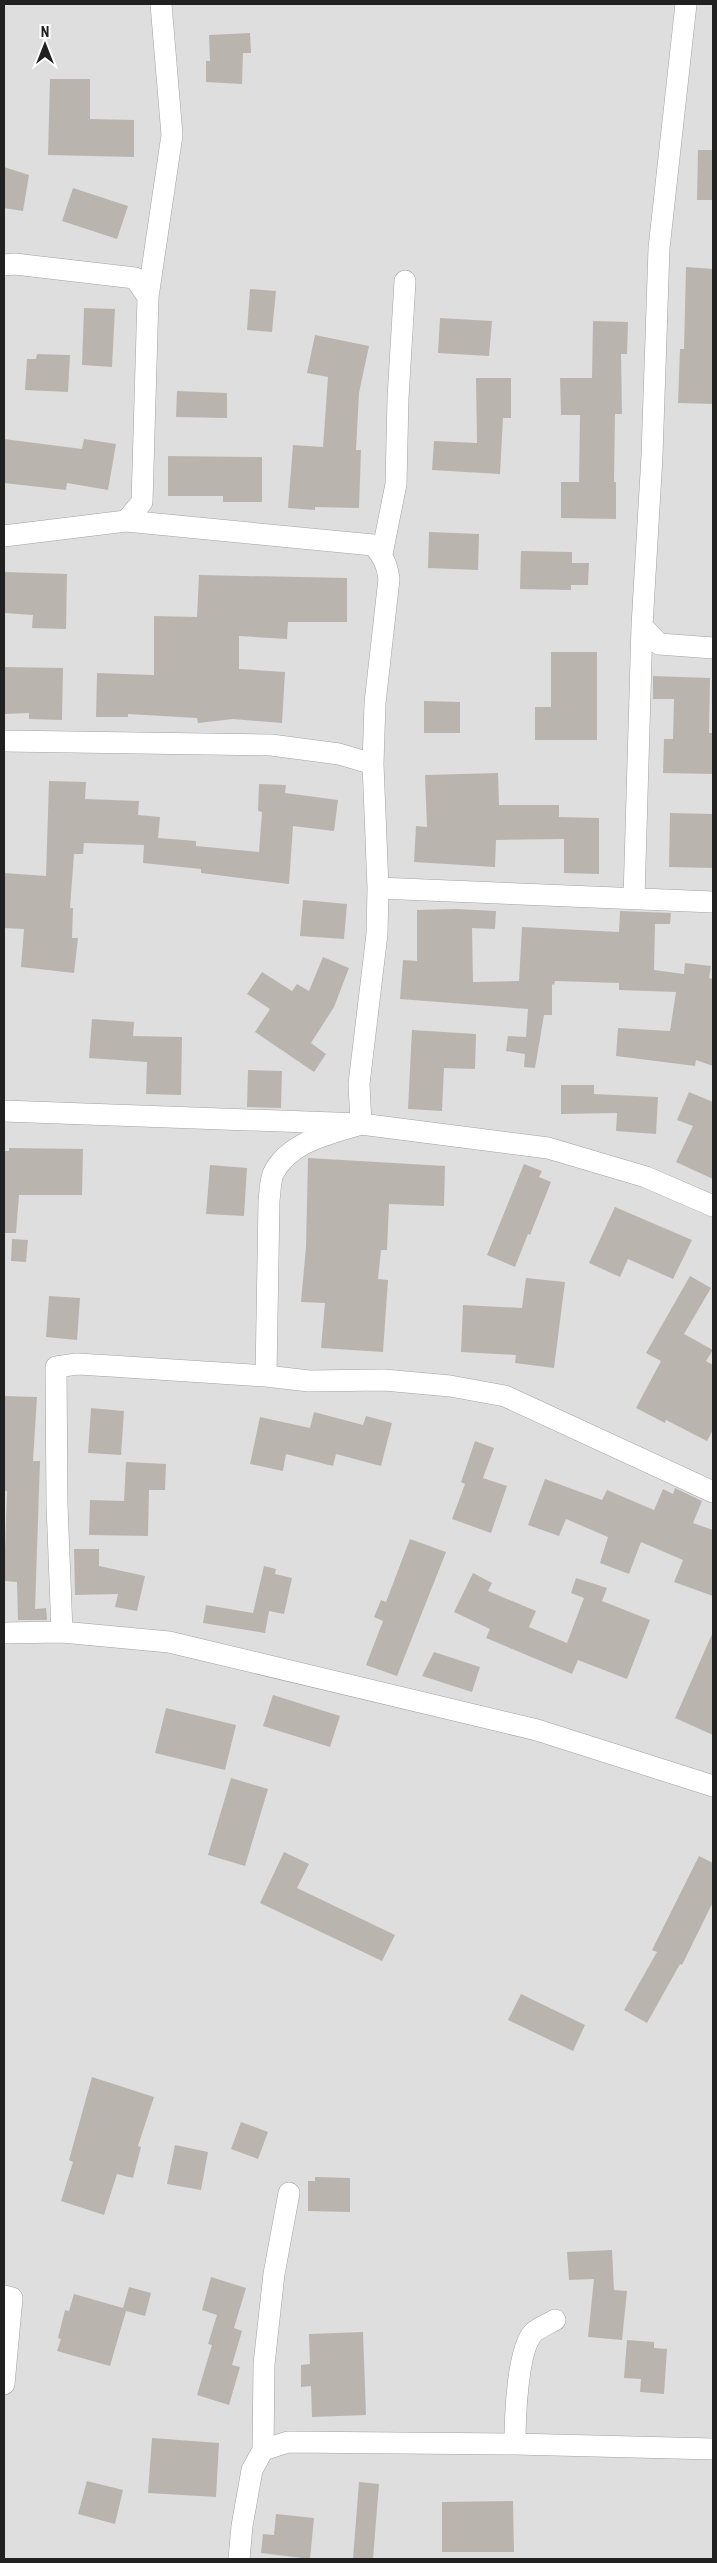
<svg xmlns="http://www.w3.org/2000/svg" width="717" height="2563" font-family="'Roboto Condensed',sans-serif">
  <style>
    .residential { fill: #dfdede }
    .building { fill: #bab4ae }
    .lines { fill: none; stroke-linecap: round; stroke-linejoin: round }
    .minor-casing { stroke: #a2a2a2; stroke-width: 22 }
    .minor { stroke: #fff; stroke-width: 21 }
  </style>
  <rect width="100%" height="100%" fill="#f0eee9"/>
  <path class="residential" d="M4 4H713V2559H4Z"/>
  <path class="building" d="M250 33 251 53H243L242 84 206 82V61H210L209 35Z
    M50 79H90V119L134 120V157L48 155Z
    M698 150H713V200H697Z
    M4 167 29 175 23 211 4 208Z
    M73 188 128 206 117 239 62 221Z
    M686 267 713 269V404L678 403 680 349H684Z
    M250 289 276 291 272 332 247 330Z
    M84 308 115 309 112 367 82 365Z
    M440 318 492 321 489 356 438 353Z
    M593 321 628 322 627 354H621L622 414H615L614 482H616V519L561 518V482H579L580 415H561L560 378H592Z
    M315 335 369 346 359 393 356 450H361L359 508 315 507V510L288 508 293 445 323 447 328 377 307 373Z
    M37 354 70 355 68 392 25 390 27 359H36Z
    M476 378H511V418H503L500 474 432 470 434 441 477 443Z
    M177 391 227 393V418L176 417Z
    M4 439 82 449 84 439 116 444 108 490 67 483 66 490 4 483Z
    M168 456 262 457V502H223V496H168Z
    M429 532 479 534 478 570 428 568Z
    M521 551 572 552V563H589L588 585H571V590L520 589Z
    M4 572 67 574 66 629 32 628 33 615 4 613Z
    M199 575 347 578V622H288L287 639 239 636V669L285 672 282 723 233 719 198 723 197 718 128 714V717H96L97 673 154 675V616L197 617Z
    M551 652H597V740H535V707H551Z
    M4 667 63 668 62 720 29 719V713L4 714Z
    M653 676 710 678 709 733H713V774L663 773 664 739H673L674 699H653Z
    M424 701 460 702V733H424Z
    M498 773 499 805H559V817L599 818V874L564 873V839L496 840 495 867 414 862 416 826 427 827 425 775Z
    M49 781 86 782 85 799 139 801 138 815 160 817 158 838 196 841V846L259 852 262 812 258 811 259 784 286 785 285 793 338 800 334 831 293 826 289 884 201 873V869L143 863 144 845 84 843 83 854H74L70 908H73L72 938H78L74 973 21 967 24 929 4 928V873L46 876Z
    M670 813 713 814V868L669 867Z
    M303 900 347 904 344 939 300 936Z
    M456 909 496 911 495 929 472 928 473 982 519 981 522 927 619 932 620 911 671 913 670 924H655L654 970 684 974 685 963 711 966 709 978 713 979V1066L696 1060 695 1066 616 1056 618 1028 670 1031 676 992 619 990V983L555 981 554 985 552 984V1015H544L535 1068 524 1067 525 1054 506 1051 508 1036 526 1037 528 1009 400 999 403 960 417 961V910Z
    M323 957 349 968 334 1007 311 1043 326 1054 314 1072 255 1032 270 1009 247 994 262 972 292 991 297 984 309 991Z
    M92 1019 134 1022 133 1036 182 1037 181 1095 146 1094 147 1062 89 1058Z
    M412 1030 476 1034 475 1069 444 1068 442 1111 408 1109Z
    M248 1070 282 1071 281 1108 247 1107Z
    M561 1085H594V1094L658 1097 656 1134 616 1131 617 1113 561 1114Z
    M689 1092 713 1102V1179L676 1162 693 1126 677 1120Z
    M9 1148 83 1149 82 1195H19L16 1233H4V1151H9Z
    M308 1158 445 1166 444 1206 389 1204 387 1250H381L378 1279 388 1280 383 1352 321 1348 325 1303 301 1302 306 1247Z
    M524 1164 542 1171 539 1177 551 1182 530 1235 528 1234 515 1267 487 1255Z
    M210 1165 247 1168 244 1216 206 1214Z
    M615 1207 692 1240 673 1279 628 1259 620 1277 589 1263Z
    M12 1239 28 1240 26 1262 11 1261Z
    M690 1276 711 1288 684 1334 713 1350 706 1361 713 1365V1430L707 1441 666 1420 665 1423 636 1408 661 1361 646 1353Z
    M526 1278 565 1282 554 1368 515 1363 516 1355 461 1352 463 1305 522 1308Z
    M49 1296 80 1298 77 1340 46 1337Z
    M4 1396 37 1397 33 1461H40L35 1609 46 1608 47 1620H18L17 1582 4 1581 7 1491H4Z
    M91 1408 124 1411 121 1455 88 1453Z
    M314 1412 363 1425 366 1416 392 1423 381 1466 336 1454 333 1466 286 1454 283 1471 250 1464 260 1417 310 1428Z
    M475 1441 494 1448 483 1478 507 1486 491 1533 452 1519 465 1484 461 1482Z
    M126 1462 166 1464 165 1490H149L148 1536 89 1535 90 1500 124 1501Z
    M545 1479 602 1500 607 1490 654 1510 663 1489 673 1494 675 1488 702 1501 693 1523 713 1530V1596L674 1582 683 1560 641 1542 629 1574 600 1563 608 1537 566 1519 559 1536 528 1525Z
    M410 1539 446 1552 397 1676 366 1665 383 1621 374 1617 381 1600 386 1602Z
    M74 1549H99V1566L145 1576 137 1611 115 1607 118 1594 75 1595Z
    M264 1566 276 1569 275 1574 292 1578 284 1614 269 1611 265 1633 203 1623 206 1605 253 1613Z
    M473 1573 492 1583 488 1591 536 1611 529 1627 567 1643 584 1598 571 1593 576 1578 607 1588 602 1601 650 1620 627 1679 578 1660 572 1674 486 1638 490 1629 454 1612Z
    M713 1632V1735L675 1718Z
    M434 1652 480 1667 472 1692 422 1676Z
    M273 1695 340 1716 330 1747 263 1726Z
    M166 1708 236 1725 225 1770 155 1753Z
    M231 1778 268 1789 245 1866 208 1855Z
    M284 1852 309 1864 297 1888 395 1935 382 1961 260 1903Z
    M699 1856 713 1863V1902L682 1965 680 1964 647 2023 624 2010 657 1952 652 1950Z
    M521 1994 585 2025 573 2051 508 2020Z
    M92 2077 154 2097 138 2146 141 2147 133 2178 117 2174 104 2215 61 2201 73 2162 69 2160Z
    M241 2122 268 2132 258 2159 231 2149Z
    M175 2145 208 2152 201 2190 167 2184Z
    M315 2177 350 2178V2212L308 2211V2181H315Z
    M612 2250 614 2290 627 2291 622 2340 588 2337 594 2279 569 2280 567 2252Z
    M211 2277 246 2288 234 2328 242 2331 232 2365 240 2367 229 2405 197 2395 212 2345 208 2344 217 2315 202 2310Z
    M129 2287 151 2293 145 2316 126 2311 110 2366 57 2351 61 2339 58 2338 65 2310 69 2311 74 2294 123 2308Z
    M363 2332 366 2415 312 2417 311 2386 301 2387V2365L310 2364 309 2334Z
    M627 2340 654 2342V2348L667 2349 664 2394 640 2392 641 2379 624 2378Z
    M152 2438 219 2443 216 2497 148 2493Z
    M87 2481 123 2490 115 2524 78 2514Z
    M359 2482 379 2484 373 2559H353Z
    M513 2501 514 2552H442V2502Z
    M276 2514 314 2518 310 2559 261 2553 263 2534 274 2535Z"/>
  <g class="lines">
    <defs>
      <path id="minor" d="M686 4 659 248 652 456 642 626 659 644 713 648
        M4 265 15 264 135 278 148 297 142 502 126 521
        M148 297 172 135 161 4
        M4 536 126 521 373 545C383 556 387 564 389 579L375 703 373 764 378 888 377 934 359 1084 361 1124C330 1134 289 1141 273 1174 270 1182 270 1193 269 1201L266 1376
        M382 554 396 484 398 398 405 281
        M4 741 271 745 339 754 373 764
        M378 888 713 902
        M634 898 642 626
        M4 1111 361 1124 548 1148 646 1177 713 1206
        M62 1632 57 1504 56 1367 77 1364 111 1366 266 1376 309 1381 384 1380 450 1386 505 1396 713 1492
        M4 1633 62 1632 169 1642 537 1730 713 1786
        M4 2296 12 2298 4 2384
        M515 2444C515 2420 517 2348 534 2332 540 2327 548 2324 555 2320
        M263 2450 288 2442 515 2444 713 2449
        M239 2559 242 2526 252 2470 263 2450 264 2364 274 2274 289 2193"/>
    </defs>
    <use href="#minor" class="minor-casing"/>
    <use href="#minor" class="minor"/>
  </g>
  <rect width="717" height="2563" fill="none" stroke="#212121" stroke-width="10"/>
  <g transform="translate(45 45)" stroke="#ffffff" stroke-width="4" paint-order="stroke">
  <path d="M0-4L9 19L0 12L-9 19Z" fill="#212121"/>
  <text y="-8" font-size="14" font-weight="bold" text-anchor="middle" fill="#212121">N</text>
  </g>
</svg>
